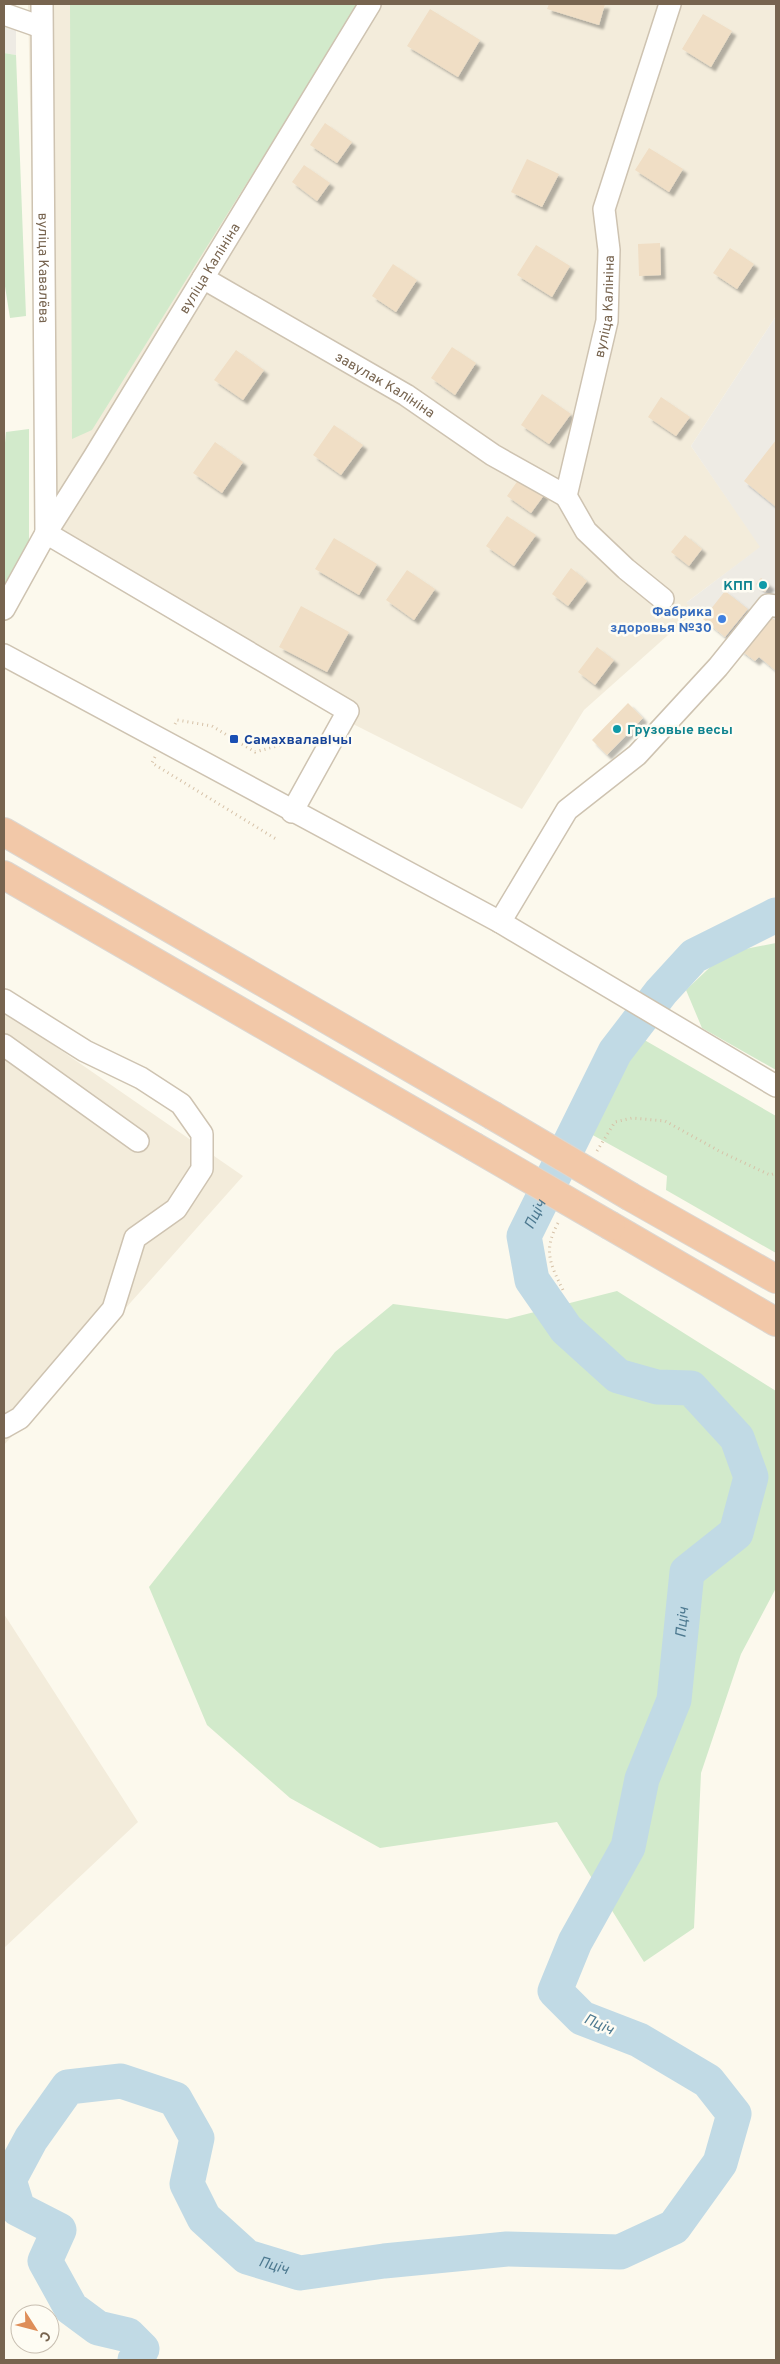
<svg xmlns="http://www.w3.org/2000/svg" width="780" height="2364" font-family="Overpass,sans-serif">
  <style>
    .residential { fill: #f3ecdb }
    .industrial { fill: #eeebe4 }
    .green { fill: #d2eacb }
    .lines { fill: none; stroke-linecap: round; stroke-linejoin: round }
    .river { stroke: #c1dae5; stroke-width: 35 }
    .building { fill: #f0dec5; filter: url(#shadow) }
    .minor-casing { stroke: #cec3b1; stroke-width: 24 }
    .highway-casing { stroke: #dcd7d1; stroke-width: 30 }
    .path { stroke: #d6c2a8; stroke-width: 3; stroke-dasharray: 1 4; stroke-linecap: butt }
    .minor { stroke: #fff; stroke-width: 21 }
    .highway { stroke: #f2c8a8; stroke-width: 28 }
    .highway-bridge-casing { stroke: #dcd7d1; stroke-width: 30; stroke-linecap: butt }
    .highway-bridge { stroke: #f2c8a8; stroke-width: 28 }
    .culture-dot { fill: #0f9aa8; stroke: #fefcf3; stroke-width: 2 }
    .shop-dot { fill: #3f7fe0; stroke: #fefcf3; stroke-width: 2 }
    .transit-dot { fill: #1a4fb4; stroke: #fefcf3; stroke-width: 2 }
    .labels { text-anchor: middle; stroke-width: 5; stroke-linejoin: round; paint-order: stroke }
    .street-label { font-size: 14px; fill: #77644f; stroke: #fefcf3 }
    .culture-label { font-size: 14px; font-weight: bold; fill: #0d838f; stroke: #fefcf3; text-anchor: end }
    .shop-label { font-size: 14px; font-weight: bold; fill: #366cbe; stroke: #fefcf3; text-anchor: end }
    .transit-label { font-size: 14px; font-weight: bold; fill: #164399; stroke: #fefcf3; text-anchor: start }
    .water-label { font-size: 15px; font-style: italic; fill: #4d7990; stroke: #fefcf3 }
  </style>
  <defs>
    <filter id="shadow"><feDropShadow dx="4.5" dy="4.5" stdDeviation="1" flood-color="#0004"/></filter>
  </defs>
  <rect width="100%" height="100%" fill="#fcf9ed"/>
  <path class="residential" d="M28 4H776V316L691 446 761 547 687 602 695 611 584 710 522 809 347 721 39 533Z
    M4 1011 243 1176 4 1445Z
    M4 1614 138 1822 4 1948Z"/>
  <path class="industrial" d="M4 4H16V55L4 53Z
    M776 316V671L759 657 755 661 686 603 760 547 691 446Z"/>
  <path class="green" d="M70 4H359L92 430 72 439Z
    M4 53 16 55 26 316 10 318 4 280Z
    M29 429V561L4 584V454L6 432Z
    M776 943V1070L702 1028 686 990 725 953Z
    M641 1038 776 1116V1253L666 1190 667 1176 589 1133 622 1058Z
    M617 1291 776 1391V1588L741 1654 701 1773 694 1928 644 1962 557 1822 380 1848 290 1798 207 1725 149 1587 335 1352 393 1304 507 1319Z"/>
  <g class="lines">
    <path class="river" id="s1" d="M135 2360 142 2349 128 2335 98 2328 71 2308 45 2261 59 2230 18 2209 9 2180 31 2139 68 2087 121 2081 175 2099 197 2138 187 2184 204 2218 247 2257 300 2273 384 2261 507 2249 620 2252 674 2227 720 2163 734 2114 708 2081 639 2040 582 2018 555 1991 575 1942 628 1847 642 1779 674 1700 687 1572 736 1533 751 1477 737 1438 691 1388 657 1387 618 1376 566 1329 532 1280 524 1236 615 1052 661 992 694 956 776 915"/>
  </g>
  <path class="building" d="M549 4H605L599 25 547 9Z
    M430 9 480 40 458 77 407 46Z
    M703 14 732 31 711 67 682 49Z
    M325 123 352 142 337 163 310 145Z
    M649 148 683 169 669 192 635 170Z
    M527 159 559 174 542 207 511 192Z
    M304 165 330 183 317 201 292 182Z
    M660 243 661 275 639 276 638 244Z
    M536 245 570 266 552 297 517 275Z
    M730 248 754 264 737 289 713 273Z
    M393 264 417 280 396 312 372 296Z
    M452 347 476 363 455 395 431 378Z
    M236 350 264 370 243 400 214 380Z
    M542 394 571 414 549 444 521 425Z
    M661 397 690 417 676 436 648 417Z
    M334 425 363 445 341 475 313 455Z
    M776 440V507L744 481Z
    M215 442 243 462 222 493 193 473Z
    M521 476 545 494 531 513 507 496Z
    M507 516 536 535 514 566 486 546Z
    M685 535 702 549 689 566 671 552Z
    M334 538 377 564 359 595 315 569Z
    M571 568 587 581 568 606 552 594Z
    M407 570 435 589 414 620 386 600Z
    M761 578 770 585 765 592 756 584Z
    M725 591 748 609 725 637 703 619Z
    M301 606 349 632 327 672 279 647Z
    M767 614 776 621V671L759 657 755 661 739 649Z
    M597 647 614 660 595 685 578 672Z
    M628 703 643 718 607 755 592 740Z"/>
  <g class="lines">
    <defs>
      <g id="minor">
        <path id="s2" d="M42 4 46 533"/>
        <path d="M4 14 41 27"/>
        <path id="s3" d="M203 278 406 395 493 455 566 496"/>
        <path id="s4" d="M566 496 607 321 609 250 604 209 670 4"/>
        <path d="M566 496 586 531 626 569 663 599"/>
        <path d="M46 533 348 711 292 812"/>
        <path id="s5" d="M4 609 46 533 94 457 370 4"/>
        <path d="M4 655 500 922 776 1086"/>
        <path d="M500 922 567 810 637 755 718 667 768 605 776 606"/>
        <path d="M4 1000 85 1051 141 1078 181 1104 202 1134V1169L176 1209 135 1238 113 1309 20 1418 4 1427"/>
        <path d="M4 1045 138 1141"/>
      </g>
      <path id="highway" d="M4 832 492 1115
        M4 875 473 1146
        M631 1197 776 1279
        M611 1226 776 1322"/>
    </defs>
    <use href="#minor" class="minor-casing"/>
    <use href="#highway" class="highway-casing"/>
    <path class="path" d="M175 724 177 720 212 726 255 752 292 742 307 745
      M155 757 152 763 276 839
      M597 1151 615 1122 632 1118 665 1121 721 1152 770 1175 776 1173
      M558 1223C543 1250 550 1264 563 1290"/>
    <use href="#minor" class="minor"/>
    <use href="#highway" class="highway"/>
    <defs>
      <path id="highway-bridge" d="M492 1115 631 1197
        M473 1146 611 1226"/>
    </defs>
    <use href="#highway-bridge" class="highway-bridge-casing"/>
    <use href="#highway-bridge" class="highway-bridge"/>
  </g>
  <g class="culture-dot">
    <circle cx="763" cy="585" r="5"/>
    <circle cx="617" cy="729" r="5"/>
  </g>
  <circle class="shop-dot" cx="722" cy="619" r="5"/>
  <rect class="transit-dot" x="229" y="734" width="10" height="10" rx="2.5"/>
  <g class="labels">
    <g class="street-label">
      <text dy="5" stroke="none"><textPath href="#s2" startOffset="264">вуліца Кавалёва</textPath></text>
      <text dy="5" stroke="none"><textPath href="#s5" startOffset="398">вуліца Калініна</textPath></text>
      <text dy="5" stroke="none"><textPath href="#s4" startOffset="194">вуліца Калініна</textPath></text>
      <text dy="5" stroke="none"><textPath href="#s3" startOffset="211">завулак Калініна</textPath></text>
    </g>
    <g class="culture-label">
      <text x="753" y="590">КПП</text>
      <text x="627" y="734" text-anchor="start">Грузовые весы</text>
    </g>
    <g class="shop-label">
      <text x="712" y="616">Фабрика<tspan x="712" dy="16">здоровья №30</tspan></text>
    </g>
    <g class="transit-label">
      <text x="244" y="744">Самахвалавічы</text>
    </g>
    <g class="water-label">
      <text dy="5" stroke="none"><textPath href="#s1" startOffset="2406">Пціч</textPath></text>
      <text dy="5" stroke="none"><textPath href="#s1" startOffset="1852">Пціч</textPath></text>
      <text transform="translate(599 2024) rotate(24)" y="5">Пціч</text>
      <text dy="5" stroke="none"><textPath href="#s1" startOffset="698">Пціч</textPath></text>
    </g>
  </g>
  <rect width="780" height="2364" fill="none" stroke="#77644f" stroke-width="10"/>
  <g transform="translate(35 2329) rotate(126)"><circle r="24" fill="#fefcf3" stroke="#c8bfb1"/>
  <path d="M0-4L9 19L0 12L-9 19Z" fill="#de8e59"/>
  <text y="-8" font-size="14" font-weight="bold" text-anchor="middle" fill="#77644f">С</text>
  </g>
</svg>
